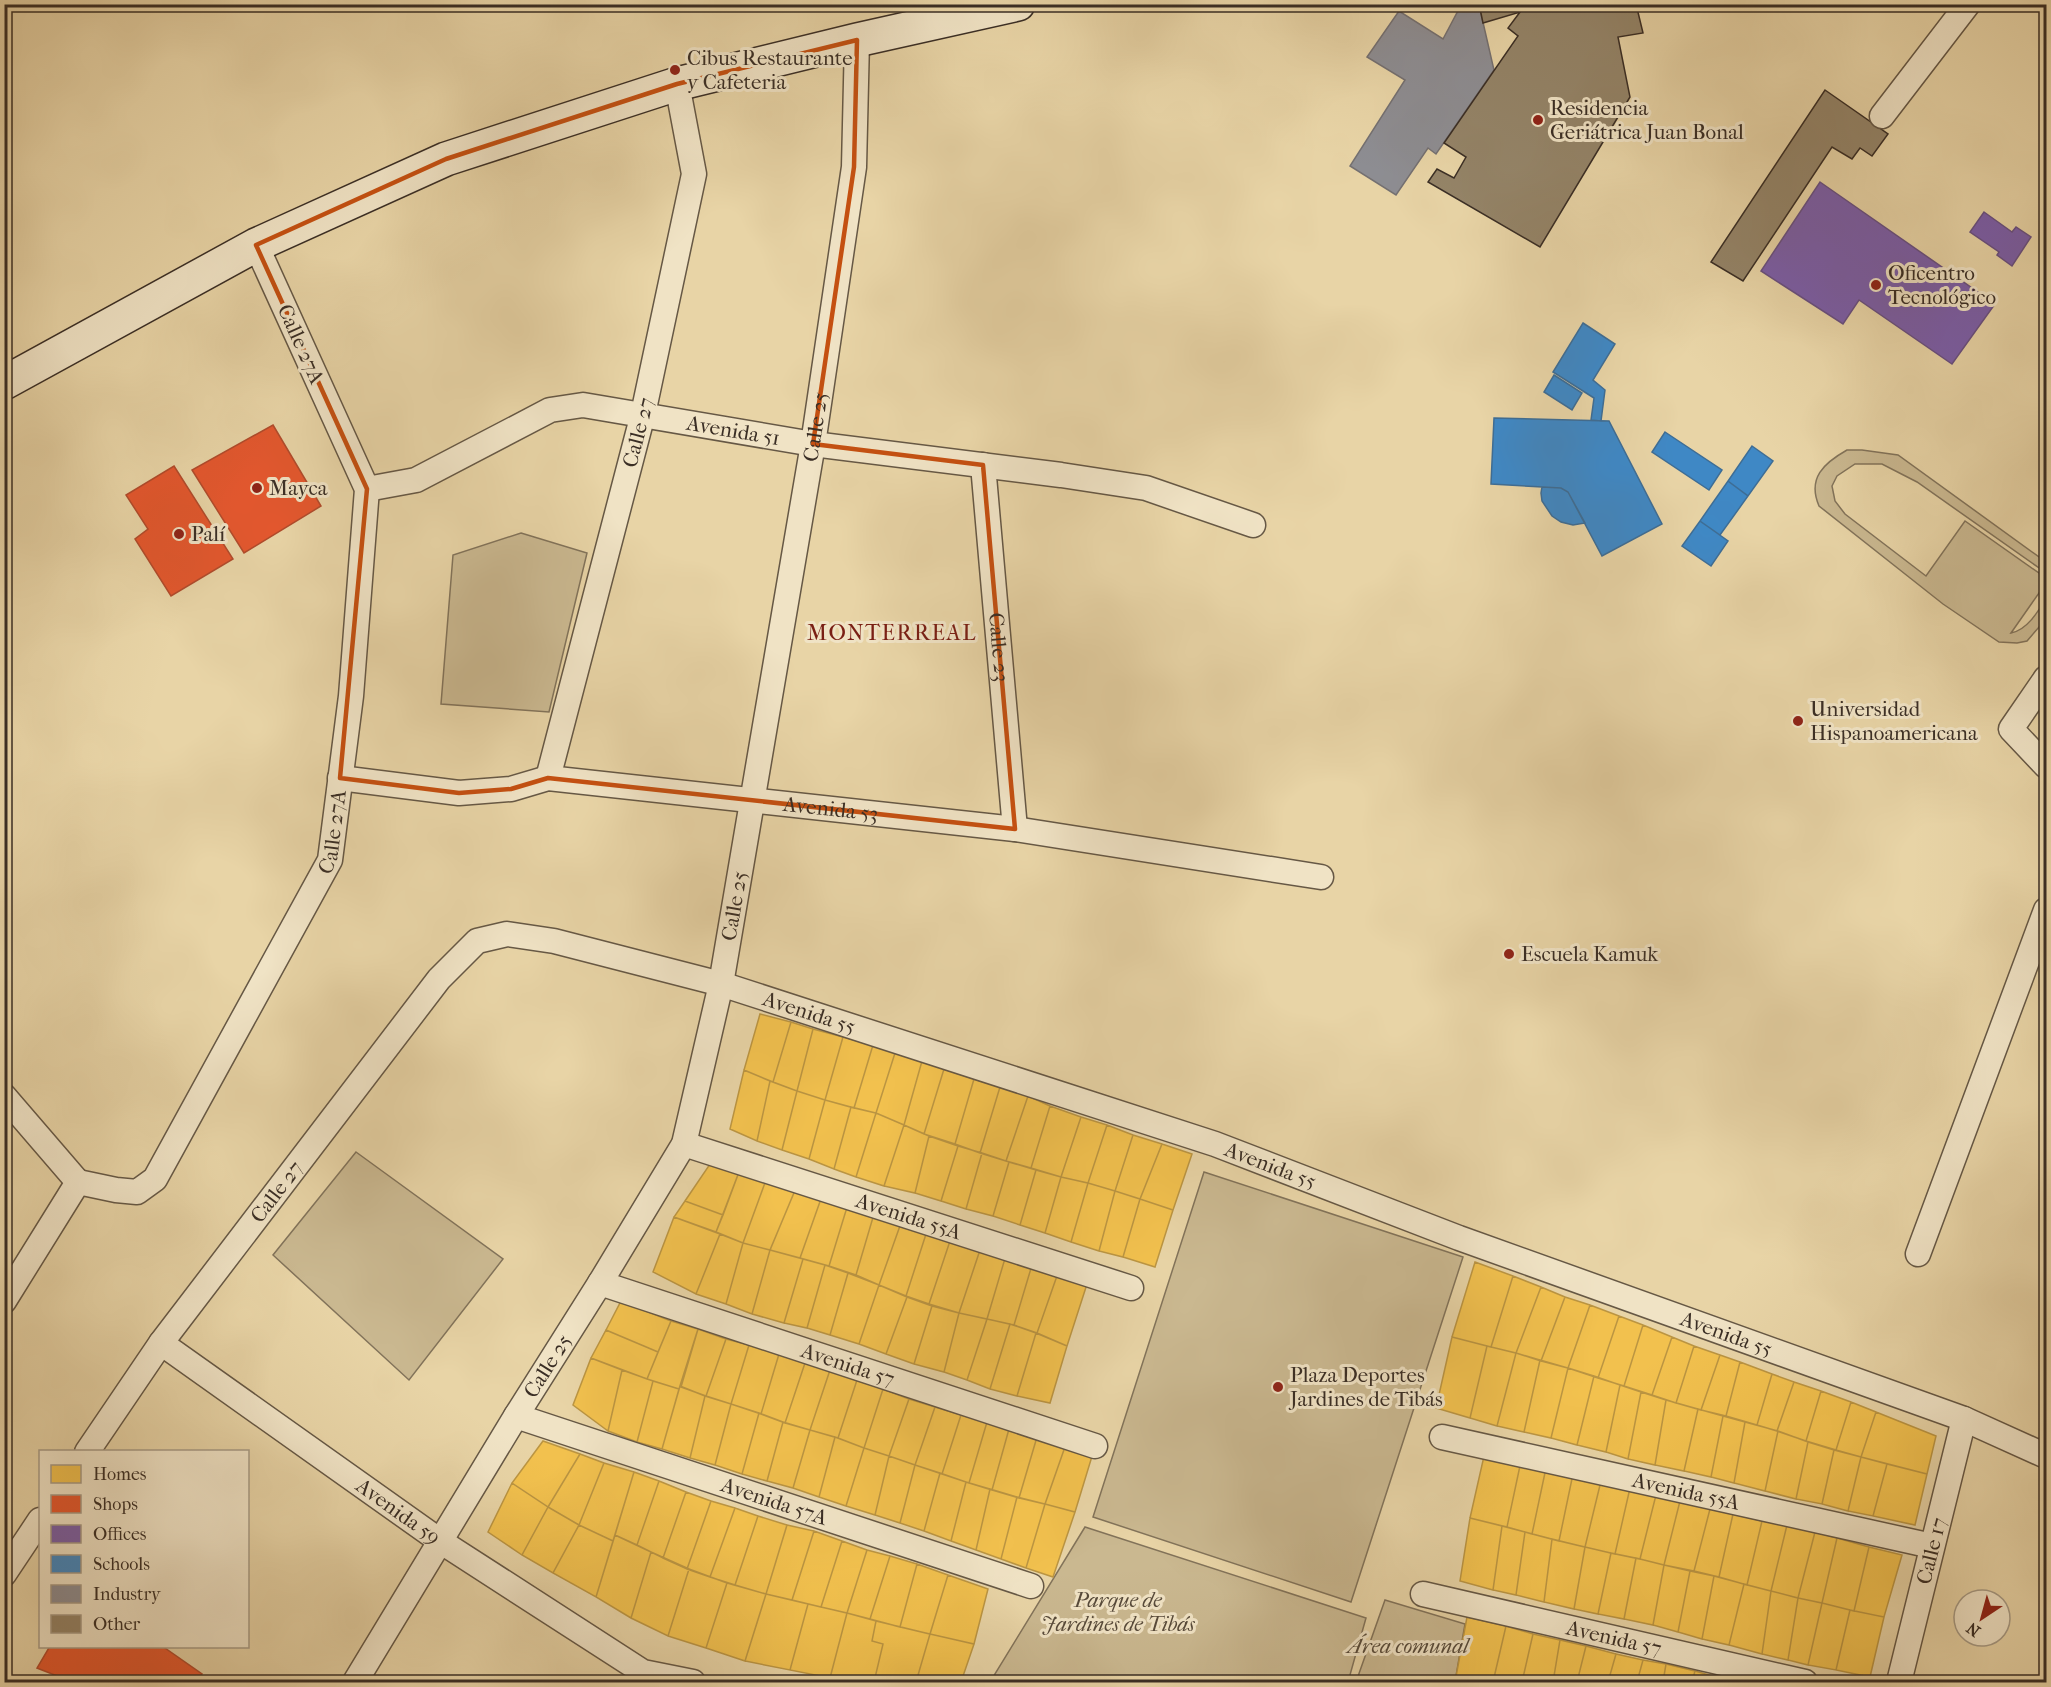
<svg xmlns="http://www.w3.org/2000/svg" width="2051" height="1687" font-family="'IM FELL French Canon',serif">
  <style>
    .green { fill: #cab890; stroke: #82735a; stroke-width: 1.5 }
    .homes { fill: #f2c14e; stroke: #bb9542; stroke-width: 1.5 }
    .shops { fill: #e4572e; stroke: #b14b2b; stroke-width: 1.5 }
    .offices { fill: #7b5ea7; stroke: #685080; stroke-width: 1.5 }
    .schools { fill: #3f88c5; stroke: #3e6d95; stroke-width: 1.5 }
    .industry { fill: #8d8d92; stroke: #747071; stroke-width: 1.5 }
    .building { fill: #948468; stroke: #3a2e25; stroke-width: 1.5 }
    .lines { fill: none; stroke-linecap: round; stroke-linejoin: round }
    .street-casing { stroke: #665845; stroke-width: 27 }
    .secondary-casing { stroke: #3a2e25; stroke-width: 36 }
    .street { stroke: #f0e3c5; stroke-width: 24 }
    .secondary { stroke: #f0e3c5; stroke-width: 33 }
    .marked { fill: none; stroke: #c55011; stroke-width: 4.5; stroke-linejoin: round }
    .poi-dot { fill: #8f2418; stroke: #f0e3c5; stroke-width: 2 }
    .labels { text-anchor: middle; stroke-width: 6; stroke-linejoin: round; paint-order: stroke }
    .poi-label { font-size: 21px; fill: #3a2e25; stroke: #f0e3c5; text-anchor: start }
    .street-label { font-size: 21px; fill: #3a2e25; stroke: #f0e3c5 }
    .park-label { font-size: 21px; font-style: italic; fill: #574a3a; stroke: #f0e3c5 }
    .neighbourhood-label { font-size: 22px; letter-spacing: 1.5px; fill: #7a1f14; stroke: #f0e3c5 }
  </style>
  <rect width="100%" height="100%" fill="#e8d4a6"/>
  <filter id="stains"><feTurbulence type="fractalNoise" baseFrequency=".00333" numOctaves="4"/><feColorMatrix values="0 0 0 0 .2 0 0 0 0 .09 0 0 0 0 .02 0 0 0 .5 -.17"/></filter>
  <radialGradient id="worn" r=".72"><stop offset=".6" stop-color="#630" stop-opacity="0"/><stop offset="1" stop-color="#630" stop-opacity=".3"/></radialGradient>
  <path class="green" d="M1847 450H1862L1898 455 2046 562V576L2042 570 1917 482 1882 464H1855L1837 476 1832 486 1835 501 1845 514 1926 576 1965 521 2046 578V583L2011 633C2027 630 2038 612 2046 598V619L2027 641 2017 643 1999 642 1943 604 1819 506C1807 478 1824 463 1847 450Z
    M521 533 587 553 549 712 441 704 453 555Z
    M356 1152 503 1259 409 1380 273 1255Z
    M1204 1172 1463 1257 1351 1602 1093 1517Z
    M1085 1527 1366 1618 1348 1682H990Z
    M1385 1600 1465 1624 1455 1682H1356Z"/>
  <path class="homes" d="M760 1014 791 1022 773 1082 744 1070Z
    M791 1022 813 1029 797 1091 773 1082Z
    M813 1029 843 1037 825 1100 797 1091Z
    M843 1037 873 1045 854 1108 825 1100Z
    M873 1045 895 1053 876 1113 854 1108Z
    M895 1053 922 1061 904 1125 876 1113Z
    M922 1061 944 1069 924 1134 904 1125Z
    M944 1069 974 1079 955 1144 924 1134Z
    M744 1070 770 1081 757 1141 730 1129Z
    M974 1079 1000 1087 980 1153 955 1144Z
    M770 1081 797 1091 782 1150 757 1141Z
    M1000 1087 1028 1096 1006 1161 980 1153Z
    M797 1091 825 1100 809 1159 782 1150Z
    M1028 1096 1050 1106 1031 1168 1006 1161Z
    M825 1100 851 1107 834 1169 809 1159Z
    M1050 1106 1081 1117 1061 1177 1031 1168Z
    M851 1107 876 1113 856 1177 834 1169Z
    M876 1113 904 1125 884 1186 856 1177Z
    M1081 1117 1107 1125 1088 1183 1061 1177Z
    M904 1125 929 1136 915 1193 884 1186Z
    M1107 1125 1133 1135 1115 1191 1088 1183Z
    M1133 1135 1162 1144 1140 1199 1115 1191Z
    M929 1136 958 1146 941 1201 915 1193Z
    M1162 1144 1192 1154 1173 1210 1140 1199Z
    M958 1146 982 1153 966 1209 941 1201Z
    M982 1153 1009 1162 993 1216 966 1209Z
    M1009 1162 1036 1170 1020 1225 993 1216Z
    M710 1164 739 1172 723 1215 685 1201Z
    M1036 1170 1061 1177 1045 1233 1020 1225Z
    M739 1172 766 1180 743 1243 716 1232Z
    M1061 1177 1088 1183 1071 1242 1045 1233Z
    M766 1180 796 1188 770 1250 743 1243Z
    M1088 1183 1115 1191 1099 1251 1071 1242Z
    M796 1188 822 1196 800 1258 770 1250Z
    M1115 1191 1140 1199 1123 1257 1099 1251Z
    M822 1196 848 1204 829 1266 800 1258Z
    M1140 1199 1173 1210 1155 1267 1123 1257Z
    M685 1201 723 1215 716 1232 674 1217Z
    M848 1204 874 1214 856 1275 829 1266Z
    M874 1214 901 1223 879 1285 856 1275Z
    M674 1217 720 1234 696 1294 653 1272Z
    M901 1223 927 1231 906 1296 879 1285Z
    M927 1231 951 1238 929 1304 906 1296Z
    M720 1234 743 1243 726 1304 696 1294Z
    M951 1238 981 1247 959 1313 929 1304Z
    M743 1243 770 1250 752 1314 726 1304Z
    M981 1247 1006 1255 987 1319 959 1313Z
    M770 1250 803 1259 784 1323 752 1314Z
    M1006 1255 1032 1265 1014 1325 987 1319Z
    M803 1259 825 1265 807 1328 784 1323Z
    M1475 1262 1513 1276 1491 1347 1452 1337Z
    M825 1265 848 1273 830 1335 807 1328Z
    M1032 1265 1058 1273 1037 1333 1014 1325Z
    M848 1273 879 1285 859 1344 830 1335Z
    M1058 1273 1088 1281 1067 1346 1037 1333Z
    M1513 1276 1541 1287 1516 1353 1491 1347Z
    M879 1285 907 1297 886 1354 859 1344Z
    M1541 1287 1565 1297 1541 1361 1516 1353Z
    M907 1297 932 1306 914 1364 886 1354Z
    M1565 1297 1590 1305 1568 1368 1541 1361Z
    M621 1301 671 1321 658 1352 606 1330Z
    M1590 1305 1619 1316 1598 1378 1568 1368Z
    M932 1306 959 1313 944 1372 914 1364Z
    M959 1313 987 1319 967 1380 944 1372Z
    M1619 1316 1643 1325 1624 1386 1598 1378Z
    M987 1319 1010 1324 990 1389 967 1380Z
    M671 1321 698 1329 679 1389 647 1379Z
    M1010 1324 1036 1333 1017 1396 990 1389Z
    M1643 1325 1672 1337 1652 1395 1624 1386Z
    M698 1329 726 1339 706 1396 681 1387Z
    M606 1330 658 1352 647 1379 591 1358Z
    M1036 1333 1067 1346 1050 1403 1017 1396Z
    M1452 1337 1487 1346 1470 1418 1436 1408Z
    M1672 1337 1694 1346 1676 1403 1652 1395Z
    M726 1339 749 1345 731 1404 706 1396Z
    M749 1345 779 1354 761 1414 731 1404Z
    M1487 1346 1516 1353 1497 1426 1470 1418Z
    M1694 1346 1720 1355 1701 1410 1676 1403Z
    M1516 1353 1540 1360 1524 1432 1497 1426Z
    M779 1354 805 1363 785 1423 761 1414Z
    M1720 1355 1740 1362 1726 1416 1701 1410Z
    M591 1358 622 1370 608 1431 573 1405Z
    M1540 1360 1568 1368 1551 1438 1524 1432Z
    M1740 1362 1772 1374 1757 1425 1726 1416Z
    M805 1363 830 1370 810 1430 785 1423Z
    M1568 1368 1594 1376 1577 1445 1551 1438Z
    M622 1370 653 1381 637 1442 608 1431Z
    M830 1370 857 1380 838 1438 810 1430Z
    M1772 1374 1794 1382 1777 1431 1757 1425Z
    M1594 1376 1620 1385 1606 1452 1577 1445Z
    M857 1380 883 1389 864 1448 838 1438Z
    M653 1381 679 1389 662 1449 637 1442Z
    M1794 1382 1821 1391 1806 1441 1777 1431Z
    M1620 1385 1641 1392 1628 1459 1606 1452Z
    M680 1386 705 1396 690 1458 662 1449Z
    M883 1389 909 1399 889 1456 864 1448Z
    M1821 1391 1851 1402 1836 1450 1806 1441Z
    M1641 1392 1666 1400 1655 1465 1628 1459Z
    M705 1396 731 1404 715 1465 690 1458Z
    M909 1399 935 1407 915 1465 889 1456Z
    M1666 1400 1698 1409 1684 1471 1655 1465Z
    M1851 1402 1876 1412 1861 1457 1836 1450Z
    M731 1404 759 1413 742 1474 715 1465Z
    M935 1407 961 1415 942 1474 915 1465Z
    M1698 1409 1723 1416 1711 1477 1684 1471Z
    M1876 1412 1936 1436 1927 1474 1861 1457Z
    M759 1413 783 1422 767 1481 742 1474Z
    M961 1415 987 1422 969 1483 942 1474Z
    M1723 1416 1745 1422 1734 1483 1711 1477Z
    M783 1422 810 1430 793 1488 767 1481Z
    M987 1422 1009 1429 992 1490 969 1483Z
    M1745 1422 1778 1431 1765 1491 1734 1483Z
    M1009 1429 1037 1437 1019 1498 992 1490Z
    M810 1430 835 1437 819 1497 793 1488Z
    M1778 1431 1808 1442 1796 1499 1765 1491Z
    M835 1437 864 1448 846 1506 819 1497Z
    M1037 1437 1066 1444 1045 1504 1019 1498Z
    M543 1441 580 1454 548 1507 512 1483Z
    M1808 1442 1834 1450 1822 1504 1796 1499Z
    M1066 1444 1093 1453 1075 1512 1045 1504Z
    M864 1448 889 1456 875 1515 846 1506Z
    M1834 1450 1861 1457 1848 1511 1822 1504Z
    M580 1454 604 1463 579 1525 548 1507Z
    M889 1456 915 1465 900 1523 875 1515Z
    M1484 1456 1521 1461 1507 1527 1470 1518Z
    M1861 1457 1887 1464 1873 1516 1848 1511Z
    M1521 1461 1546 1468 1532 1534 1507 1527Z
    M604 1463 634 1472 613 1541 579 1525Z
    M1887 1464 1927 1474 1915 1525 1873 1516Z
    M915 1465 940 1473 924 1531 900 1523Z
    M1546 1468 1573 1474 1559 1541 1532 1534Z
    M634 1472 659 1481 637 1545 615 1535Z
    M940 1473 966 1482 951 1541 924 1531Z
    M1573 1474 1601 1481 1585 1547 1559 1541Z
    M659 1481 686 1492 663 1558 637 1545Z
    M1601 1481 1630 1488 1615 1554 1585 1547Z
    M966 1482 990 1489 976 1550 951 1541Z
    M512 1483 548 1507 522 1555 488 1532Z
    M1630 1488 1656 1495 1640 1559 1615 1554Z
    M990 1489 1017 1497 1001 1559 976 1550Z
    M686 1492 711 1501 687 1569 663 1558Z
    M1656 1495 1680 1501 1664 1565 1640 1559Z
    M1017 1497 1045 1504 1026 1568 1001 1559Z
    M711 1501 735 1508 710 1577 687 1569Z
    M1680 1501 1710 1509 1694 1571 1664 1565Z
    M1045 1504 1075 1512 1053 1577 1026 1568Z
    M548 1507 579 1525 553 1573 522 1555Z
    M735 1508 758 1516 735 1585 710 1577Z
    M1710 1509 1733 1514 1719 1577 1694 1571Z
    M1733 1514 1762 1521 1747 1585 1719 1577Z
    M758 1516 787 1525 766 1594 735 1585Z
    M1470 1518 1502 1526 1493 1590 1460 1581Z
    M1762 1521 1787 1525 1771 1591 1747 1585Z
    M579 1525 613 1541 596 1597 553 1573Z
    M787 1525 814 1531 792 1600 766 1594Z
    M1787 1525 1815 1532 1798 1598 1771 1591Z
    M1502 1526 1525 1532 1516 1595 1493 1590Z
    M814 1531 842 1541 821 1607 792 1600Z
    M1525 1532 1552 1539 1544 1602 1516 1595Z
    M1815 1532 1837 1538 1822 1603 1798 1598Z
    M615 1535 651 1552 631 1618 596 1597Z
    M1837 1538 1869 1547 1854 1611 1822 1603Z
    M1552 1539 1585 1547 1574 1609 1544 1602Z
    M842 1541 867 1550 847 1613 821 1607Z
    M1585 1547 1611 1553 1598 1614 1574 1609Z
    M1869 1547 1902 1555 1884 1617 1854 1611Z
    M867 1550 890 1556 870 1619 847 1613Z
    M651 1552 689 1569 668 1636 631 1618Z
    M1611 1553 1636 1558 1624 1619 1598 1614Z
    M890 1556 917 1564 900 1627 870 1619Z
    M1636 1558 1664 1565 1653 1625 1624 1619Z
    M917 1564 948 1575 930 1634 900 1627Z
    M1664 1565 1690 1571 1678 1632 1653 1625Z
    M689 1569 727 1583 706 1648 668 1636Z
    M1690 1571 1714 1576 1702 1639 1678 1632Z
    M948 1575 988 1589 974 1644 930 1634Z
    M1714 1576 1744 1584 1729 1645 1702 1639Z
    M727 1583 766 1594 745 1661 706 1648Z
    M1744 1584 1771 1591 1762 1654 1729 1645Z
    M1771 1591 1798 1598 1788 1660 1762 1654Z
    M766 1594 808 1604 790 1670 745 1661Z
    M1798 1598 1822 1603 1808 1665 1788 1660Z
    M1822 1603 1850 1610 1836 1670 1808 1665Z
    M808 1604 847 1613 830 1678 790 1670Z
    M1850 1610 1884 1617 1870 1677 1836 1670Z
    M847 1613 876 1621 872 1641 883 1644 874 1682H858L830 1678Z
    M1467 1617 1506 1626 1493 1682H1455Z
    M876 1621 930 1634 916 1682H874L883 1644 872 1641Z
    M1506 1626 1533 1634 1522 1682H1493Z
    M930 1634 974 1644 961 1682H916Z
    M1533 1634 1560 1640 1553 1682H1522Z
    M1560 1640 1586 1646 1577 1682H1553Z
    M1586 1646 1616 1654 1608 1682H1577Z
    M1616 1654 1643 1660 1637 1682H1608Z
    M1643 1660 1666 1664 1663 1682H1637Z
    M1666 1664 1695 1671 1692 1682H1663Z
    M1695 1671 1716 1677 1715 1682H1692Z"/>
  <path class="shops" d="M273 425 321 506 244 553 192 470Z
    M174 466 233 559 171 596 135 539 148 529 126 495Z
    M50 1646H162L202 1674 196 1682H56L60 1677 37 1668Z"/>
  <path class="offices" d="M1820 182 1995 304 1952 364 1859 300 1843 324 1761 271Z
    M1984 212 2012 232 2016 227 2031 237 2012 266 1997 255 1999 252 1970 232Z"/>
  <path class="schools" d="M1583 323 1615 344 1593 380 1605 390 1601 421 1591 420 1594 398 1553 372Z
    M1554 375 1582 393 1572 410 1544 392Z
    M1494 418 1609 421 1662 524 1602 556 1568 492 1561 488 1491 484Z
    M1665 432 1722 470 1709 490 1652 452Z
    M1752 446 1773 461 1748 496 1728 481Z
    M1728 481 1748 496 1720 535 1700 521Z
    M1542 487 1561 488 1568 492 1585 523 1573 525 1561 522 1552 516 1542 501 1541 493Z
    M1700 521 1728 541 1711 566 1682 546Z"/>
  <path class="industry" d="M1479 5 1494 70 1436 154 1428 148 1396 195 1350 166 1405 80 1367 57 1399 11 1443 39 1459 9Z"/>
  <path class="building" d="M1636 4 1643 33 1618 37 1630 97 1540 247 1428 182 1437 169 1454 178 1466 157 1444 143 1518 36 1508 28 1520 12 1483 23 1479 4Z
    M1825 90 1888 134 1872 156 1860 148 1852 159 1832 147 1743 281 1711 262Z"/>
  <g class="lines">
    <defs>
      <g id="street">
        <path d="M1882 116 1968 4"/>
        <path id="s1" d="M983 465 1015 829"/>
        <path id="s2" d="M367 489 416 480 550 410 583 405 813 444 1061 475 1146 488 1253 525"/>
        <path d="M2046 678 2011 729 2046 766"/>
        <path id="s3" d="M340 778 459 793 511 789 548 778 1015 829 1321 877"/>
        <path id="s4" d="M548 778 643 414 694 174 677 84"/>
        <path d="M4 1096 78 1182"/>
        <path id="s5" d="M684 1144 1131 1288"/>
        <path id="s6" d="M78 1182 116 1190 137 1192 155 1179 330 860 351 696 367 489 256 245"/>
        <path d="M1918 1254 2046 910"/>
        <path id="s7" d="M600 1283 1095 1446"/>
        <path d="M4 1301 78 1182"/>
        <path id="s8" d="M161 1343 440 1541 643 1672 693 1682"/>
        <path id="s9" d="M516 1416 1031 1586"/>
        <path id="s10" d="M1442 1437 1932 1546"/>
        <path id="s11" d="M87 1452 161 1343 439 979 477 941 507 934 554 941 721 984 1215 1144 1459 1238 1964 1419 2046 1456"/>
        <path d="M4 1574 40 1520"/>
        <path id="s12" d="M1423 1594 1805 1682"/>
        <path id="s13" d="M355 1682 516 1416 600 1283 684 1144 721 984 813 444 854 167 857 40"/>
        <path id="s14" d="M1899 1682 1964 1419"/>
      </g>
      <path id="secondary" d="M4 383 256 245 446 159 677 84 857 40 1018 4"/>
    </defs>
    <use href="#street" class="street-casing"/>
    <use href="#secondary" class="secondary-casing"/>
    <use href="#street" class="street"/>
    <use href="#secondary" class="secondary"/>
  </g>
  <path class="marked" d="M857 40 854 167 813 444 983 465 1015 829 548 778 511 789 459 793 340 778 367 489 256 245 446 159 677 84Z"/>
  <g class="poi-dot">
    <circle cx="675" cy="70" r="6"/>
    <circle cx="1538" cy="120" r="6"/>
    <circle cx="1876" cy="285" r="6"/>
    <circle cx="257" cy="488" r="6"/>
    <circle cx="179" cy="534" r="6"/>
    <circle cx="1798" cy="721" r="6"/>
    <circle cx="1509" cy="954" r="6"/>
    <circle cx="1278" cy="1387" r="6"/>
  </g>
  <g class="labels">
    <g class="poi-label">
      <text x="687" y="65">Cibus Restaurante<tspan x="687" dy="24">y Cafeteria</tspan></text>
      <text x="1550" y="115">Residencia<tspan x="1550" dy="24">Geriátrica Juan Bonal</tspan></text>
      <text x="1888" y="280">Oficentro<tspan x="1888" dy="24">Tecnológico</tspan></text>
      <text x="269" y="495">Mayca</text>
      <text x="191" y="541">Palí</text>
      <text x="1810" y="716">Universidad<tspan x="1810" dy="24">Hispanoamericana</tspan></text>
      <text x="1521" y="961">Escuela Kamuk</text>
      <text x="1290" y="1382">Plaza Deportes<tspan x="1290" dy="24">Jardines de Tibás</tspan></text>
    </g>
    <g class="street-label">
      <text transform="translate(301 344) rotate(66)" y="7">Calle 27A</text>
      <text dy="7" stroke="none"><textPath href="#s13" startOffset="1360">Calle 25</textPath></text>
      <text dy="7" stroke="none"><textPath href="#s2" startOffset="387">Avenida 51</textPath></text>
      <text dy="7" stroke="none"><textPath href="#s4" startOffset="357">Calle 27</textPath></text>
      <text dy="7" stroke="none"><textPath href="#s1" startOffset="183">Calle 23</textPath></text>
      <text dy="7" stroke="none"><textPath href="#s3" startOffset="495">Avenida 53</textPath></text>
      <text dy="7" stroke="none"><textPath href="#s6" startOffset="474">Calle 27A</textPath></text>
      <text dy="7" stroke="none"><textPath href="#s13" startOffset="874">Calle 25</textPath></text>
      <text dy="7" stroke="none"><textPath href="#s11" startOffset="987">Avenida 55</textPath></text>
      <text dy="7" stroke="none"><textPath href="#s11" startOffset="1473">Avenida 55</textPath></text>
      <text dy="7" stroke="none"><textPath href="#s11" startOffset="322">Calle 27</textPath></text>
      <text dy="7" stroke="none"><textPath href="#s5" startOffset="236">Avenida 55A</textPath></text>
      <text dy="7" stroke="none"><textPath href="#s11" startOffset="1959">Avenida 55</textPath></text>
      <text dy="7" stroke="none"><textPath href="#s7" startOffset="261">Avenida 57</textPath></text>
      <text dy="7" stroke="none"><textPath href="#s13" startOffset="370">Calle 25</textPath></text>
      <text dy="7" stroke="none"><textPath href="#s10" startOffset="250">Avenida 55A</textPath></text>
      <text dy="7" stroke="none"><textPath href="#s9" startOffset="272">Avenida 57A</textPath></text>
      <text dy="7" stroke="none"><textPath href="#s8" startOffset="291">Avenida 59</textPath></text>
      <text dy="7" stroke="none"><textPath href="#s14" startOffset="135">Calle 17</textPath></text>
      <text dy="7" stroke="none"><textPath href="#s12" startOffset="196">Avenida 57</textPath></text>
    </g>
    <g class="park-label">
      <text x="1118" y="1607">Parque de<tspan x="1118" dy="24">Jardines de Tibás</tspan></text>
      <text x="1408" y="1653">Área comunal</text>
    </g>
    <g class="neighbourhood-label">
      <text x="892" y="640">MONTERREAL</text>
    </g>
  </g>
  <rect width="2051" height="1687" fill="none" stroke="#e8d4a6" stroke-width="24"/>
  <rect x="6" y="6" width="2039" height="1675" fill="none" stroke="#3a2e25" stroke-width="3"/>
  <rect x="12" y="12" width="2027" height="1663" fill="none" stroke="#3a2e25" stroke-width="1.5"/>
  <rect x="39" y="1450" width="210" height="198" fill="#f0e3c5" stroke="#a79b85" stroke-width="1.5"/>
  <rect x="51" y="1465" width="30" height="18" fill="#f2c14e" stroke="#a79b85" stroke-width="1.5"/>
  <text x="93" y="1480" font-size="18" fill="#3a2e25">Homes</text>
  <rect x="51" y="1495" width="30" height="18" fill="#e4572e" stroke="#a79b85" stroke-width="1.5"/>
  <text x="93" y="1510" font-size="18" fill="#3a2e25">Shops</text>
  <rect x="51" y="1525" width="30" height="18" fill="#7b5ea7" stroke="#a79b85" stroke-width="1.5"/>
  <text x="93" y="1540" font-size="18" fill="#3a2e25">Offices</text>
  <rect x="51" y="1555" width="30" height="18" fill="#3f88c5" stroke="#a79b85" stroke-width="1.5"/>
  <text x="93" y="1570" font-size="18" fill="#3a2e25">Schools</text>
  <rect x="51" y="1585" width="30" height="18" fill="#8d8d92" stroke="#a79b85" stroke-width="1.5"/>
  <text x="93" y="1600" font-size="18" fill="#3a2e25">Industry</text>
  <rect x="51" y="1615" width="30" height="18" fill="#948468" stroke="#a79b85" stroke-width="1.5"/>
  <text x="93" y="1630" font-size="18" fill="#3a2e25">Other</text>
  <g transform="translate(1982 1618) rotate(216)"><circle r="28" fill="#f0e3c5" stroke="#a79b85" stroke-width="1.5"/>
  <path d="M0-4.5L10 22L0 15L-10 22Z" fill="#8f2418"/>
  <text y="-9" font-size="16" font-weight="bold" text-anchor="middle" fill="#3a2e25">N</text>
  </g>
  <rect width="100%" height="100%" filter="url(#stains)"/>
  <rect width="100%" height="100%" fill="url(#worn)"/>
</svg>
